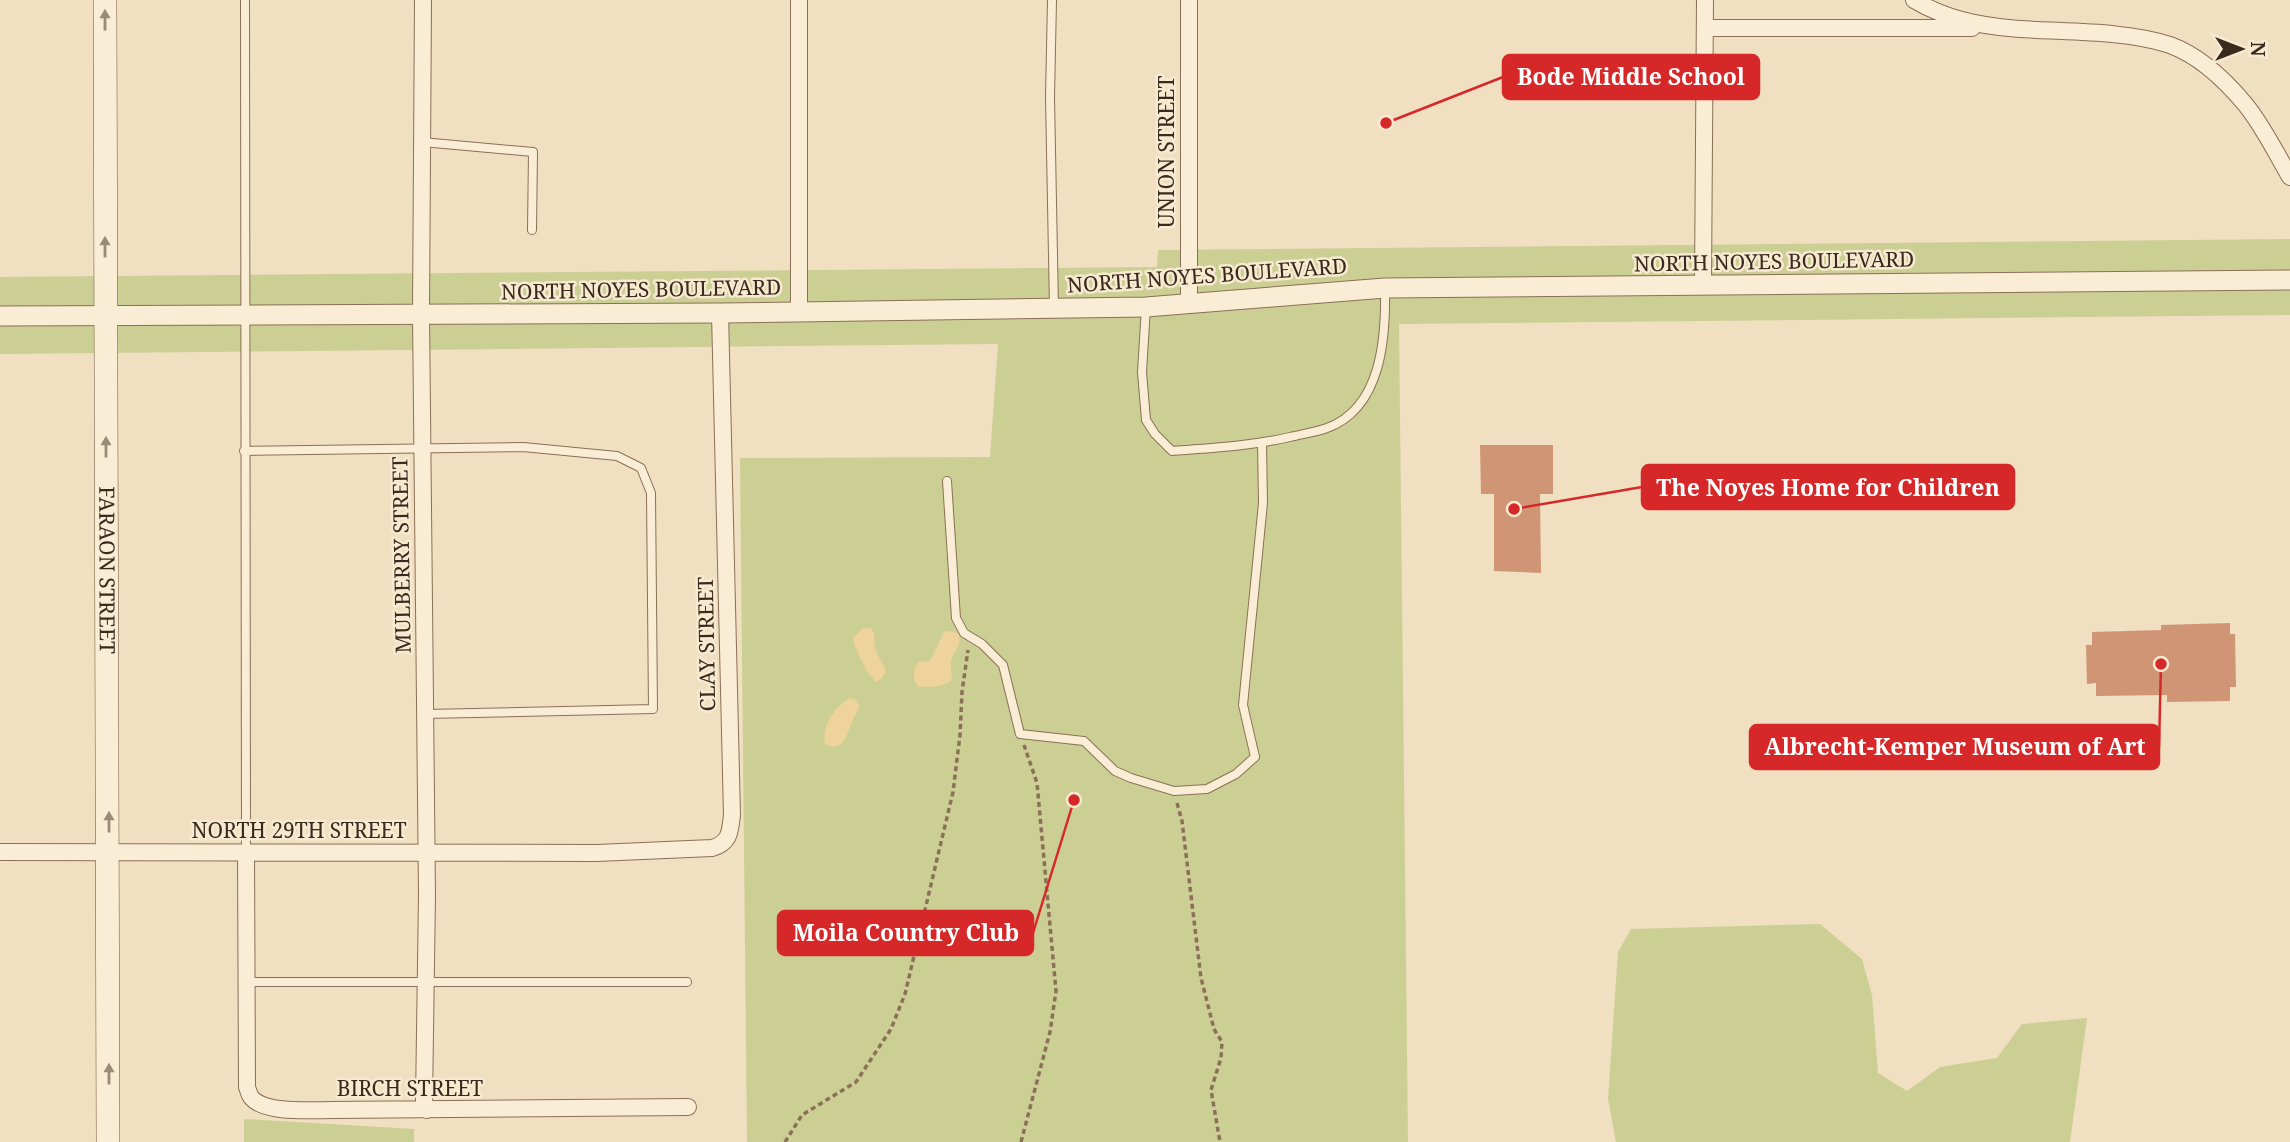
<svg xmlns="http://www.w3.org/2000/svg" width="2290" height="1142" font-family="'Noto Serif',serif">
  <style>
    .green { fill: #cccf94 }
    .sand { fill: #eed39d }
    .building { fill: #d09575 }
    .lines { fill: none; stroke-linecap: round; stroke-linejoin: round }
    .service-casing { stroke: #8b6f58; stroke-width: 10 }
    .minor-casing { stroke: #8b6f58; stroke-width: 18 }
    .tertiary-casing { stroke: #8b6f58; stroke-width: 21 }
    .secondary-casing { stroke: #6c503b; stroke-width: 24 }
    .path { stroke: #8b6f58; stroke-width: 3.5; stroke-dasharray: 5 3.5; stroke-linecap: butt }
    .service { stroke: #faedd5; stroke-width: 8 }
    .minor { stroke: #faedd5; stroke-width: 16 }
    .tertiary { stroke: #faedd5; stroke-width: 19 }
    .secondary { stroke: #faedd5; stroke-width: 23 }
    .oneway { fill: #9a8b79 }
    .labels { text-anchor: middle; stroke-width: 5; stroke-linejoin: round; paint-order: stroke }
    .street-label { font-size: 21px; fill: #3a291d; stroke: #f7ead1 }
    .leader { fill: none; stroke: #d62828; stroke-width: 2.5 }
    .callout-dot { fill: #d62828; stroke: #f7ead1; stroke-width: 2.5 }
    .callout { fill: #d62828; stroke: #d62828; stroke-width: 2.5 }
    .callout-label { font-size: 23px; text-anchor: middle; font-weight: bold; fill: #fff }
  </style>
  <rect width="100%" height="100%" fill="#f0dfc1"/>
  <path class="green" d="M2290 239V315L1399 324 1408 1142H747L740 458 990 457 998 344 0 354V277L1157 267 1158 250Z
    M1820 924 1862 959 1872 995 1878 1073 1907 1091 1940 1067 1997 1058 2022 1024 2087 1018 2070 1142H1616L1608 1099 1618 952 1631 929Z
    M244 1119 414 1129V1142H244Z"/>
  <path class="sand" d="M863 628H871C877 636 873 643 876 651 881 665 894 669 877 682 869 679 854 647 853 638Z
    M949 631 958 633C963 647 953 650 951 662 950 667 952 674 952 680 945 687 927 688 918 686 912 677 913 671 918 662L930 661 944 632Z
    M850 698 856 700 859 706C858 712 854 716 852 722 847 735 843 753 825 744 822 724 834 708 850 698Z"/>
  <path class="building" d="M1480 445H1553V494H1540L1541 573 1494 571V494H1481Z
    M2230 623V634H2235L2236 687H2230V701L2167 702V695L2096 696V683L2087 684 2086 645H2092V632L2161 630V625Z
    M2121 725H2158V755L2121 756Z"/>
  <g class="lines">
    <defs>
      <path id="service" d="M245 0 246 852
        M1052 0 1050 97 1054 308
        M422 142 533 152 532 230
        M1146 307 1142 372 1146 420 1155 434 1172 451C1212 448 1251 446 1290 437 1302 434 1316 432 1327 428 1382 408 1386 337 1385 288
        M244 451 523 447 617 456 641 468 651 493 653 709 425 714
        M947 481 956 618 964 633 982 644 1003 665 1020 734 1084 741 1115 771 1131 778 1174 791 1207 789 1236 774 1255 757 1243 705 1263 503 1262 443
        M246 982H687"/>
      <path id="minor" d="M423 0 421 314 427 895 424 1101 427 1110
        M1189 0V304
        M1914 0C1952 23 1994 28 2037 30 2078 32 2131 32 2170 45 2200 56 2225 80 2245 104 2263 126 2276 153 2290 177
        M1705 28H1972
        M1703 284 1705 0
        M799 311V0
        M0 852 597 853 712 848C730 843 730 832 732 815L720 313
        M246 852 247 1087C248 1090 249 1094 251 1097 264 1114 312 1110 332 1110L688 1107"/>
      <path id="tertiary" d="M0 316 720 313 1146 307 1385 288 2290 280"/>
      <g id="secondary">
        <path id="s1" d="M105 0 108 1142"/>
      </g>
    </defs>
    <use href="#service" class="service-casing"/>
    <use href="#minor" class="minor-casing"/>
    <use href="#tertiary" class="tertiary-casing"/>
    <use href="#secondary" class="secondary-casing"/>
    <path class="path" d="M1177 803 1182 821 1201 978 1214 1029 1222 1042 1221 1058 1211 1090 1220 1142
      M785 1142 802 1115 856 1082 891 1029 905 994 953 792 960 735 962 692 968 650
      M1021 1142 1050 1032 1056 991 1037 783 1024 745"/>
    <use href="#service" class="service"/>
    <use href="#minor" class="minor"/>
    <use href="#tertiary" class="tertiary"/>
    <use href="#secondary" class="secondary"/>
  </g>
  <defs><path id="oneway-solid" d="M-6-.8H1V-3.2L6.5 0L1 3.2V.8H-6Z" transform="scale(1.75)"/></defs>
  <g class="oneway">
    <use href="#oneway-solid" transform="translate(105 20) rotate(-90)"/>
    <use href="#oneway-solid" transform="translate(105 247) rotate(-90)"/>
    <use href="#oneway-solid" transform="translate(106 447) rotate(-90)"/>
    <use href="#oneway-solid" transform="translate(109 822) rotate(-90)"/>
    <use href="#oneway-solid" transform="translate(109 1074) rotate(-90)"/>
  </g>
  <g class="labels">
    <g class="street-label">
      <text transform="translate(1167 152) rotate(-90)" y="7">UNION STREET</text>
      <text transform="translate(1774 262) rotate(-1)" y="7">NORTH NOYES BOULEVARD</text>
      <text transform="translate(1207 276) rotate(-4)" y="7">NORTH NOYES BOULEVARD</text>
      <text transform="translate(641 290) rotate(-1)" y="7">NORTH NOYES BOULEVARD</text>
      <text transform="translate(402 555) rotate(-91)" y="7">MULBERRY STREET</text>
      <text dy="7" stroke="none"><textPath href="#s1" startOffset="570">FARAON STREET</textPath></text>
      <text transform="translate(707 644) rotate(-91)" y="7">CLAY STREET</text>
      <text x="299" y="838">NORTH 29TH STREET</text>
      <text x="410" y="1096">BIRCH STREET</text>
    </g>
  </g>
  <path class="leader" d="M1386 123L1503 77M1514 509L1642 487M2161 664L2159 747M1074 800L1033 933"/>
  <g class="callout-dot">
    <circle cx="1386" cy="123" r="7"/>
    <circle cx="1514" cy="509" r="7"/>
    <circle cx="2161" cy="664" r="7"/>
    <circle cx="1074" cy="800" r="7"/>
  </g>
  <g class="callout">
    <rect x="1503" y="55" width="256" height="44" rx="7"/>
    <rect x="1642" y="465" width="372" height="44" rx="7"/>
    <rect x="1750" y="725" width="409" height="44" rx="7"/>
    <rect x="778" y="911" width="255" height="44" rx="7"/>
  </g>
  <g class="callout-label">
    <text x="1631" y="85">Bode Middle School</text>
    <text x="1828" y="496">The Noyes Home for Children</text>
    <text x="1955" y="755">Albrecht-Kemper Museum of Art</text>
    <text x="906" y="941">Moila Country Club</text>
  </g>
  <g transform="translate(2241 49) rotate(90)" stroke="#f7ead1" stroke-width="5" paint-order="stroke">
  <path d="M0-5L12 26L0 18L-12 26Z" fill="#3a291d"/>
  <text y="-10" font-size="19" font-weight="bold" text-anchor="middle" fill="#3a291d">N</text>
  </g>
</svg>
